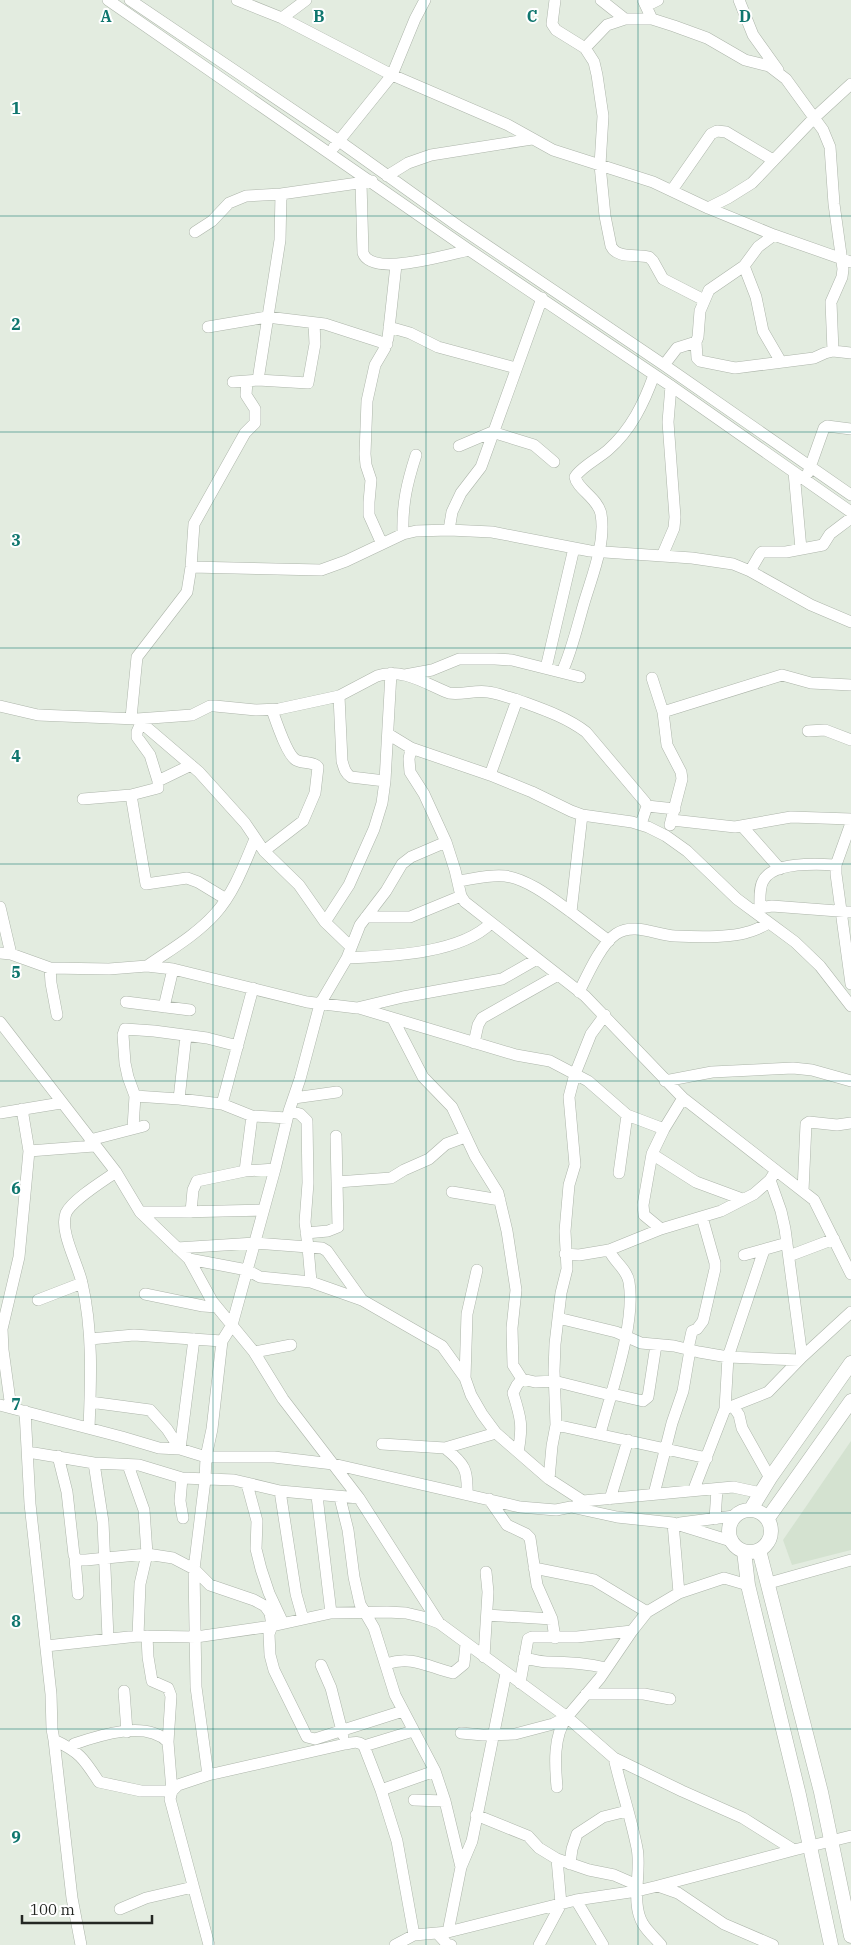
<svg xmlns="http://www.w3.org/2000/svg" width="851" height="1945" font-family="'IBM Plex Serif',serif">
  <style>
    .built { fill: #d4e2d0 }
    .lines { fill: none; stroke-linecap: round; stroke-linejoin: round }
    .minor-casing { stroke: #adb5aa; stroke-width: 12 }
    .major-casing { stroke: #adb5aa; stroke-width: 15 }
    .minor { stroke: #fff; stroke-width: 11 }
    .major { stroke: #fff; stroke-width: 14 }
    .grid { fill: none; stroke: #0f766e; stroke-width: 1; stroke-opacity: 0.55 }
    .grid-label { font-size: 16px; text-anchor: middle; font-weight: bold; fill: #0f766e; stroke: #fff; stroke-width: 4; stroke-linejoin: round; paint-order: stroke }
  </style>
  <rect width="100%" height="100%" fill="#e3ece0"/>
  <path class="built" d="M851 1441V1550L792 1565 783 1540Z"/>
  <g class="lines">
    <defs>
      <path id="minor" d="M108 0 469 250 671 386 851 512
        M130 0 339 141 458 226 664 365 851 495
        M237 0 282 18 392 75 508 125 553 150 653 182 708 208 774 235 851 262
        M555 0 552 24 556 30 585 48 594 62 597 75 603 116 600 165 605 216 611 246C617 259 636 254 649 257L653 261 663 279 704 300
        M601 0 625 19H652L674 26 707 38 745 60 769 66 786 79 823 130 830 147 834 204 843 269 842 277 831 302 833 351 851 353
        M643 0 652 19
        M739 0 753 35 778 70
        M646 6 658 0
        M282 18 306 0
        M585 48 607 25 625 19
        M334 147 392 75 415 19 425 0
        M387 176 408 163 431 155 532 139
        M361 183 363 253C372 278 450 254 469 250
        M672 190 711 134 717 131 726 132 773 160
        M708 208 728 198 752 183 814 118 851 84
        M195 232 212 221 229 203 246 196 281 194 372 181
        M744 266 756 297 763 331 781 362
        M208 327 267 317 325 324 387 344
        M389 327 410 333 438 347 516 368
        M696 342 697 358 700 361 735 368 814 358 825 353 833 351
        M664 365 677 348 696 342 698 337 700 311 709 290 744 266 758 247 774 235
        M258 380 280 240 281 194
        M233 382 258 380 308 383 315 344 314 323
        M459 446 492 432 534 445 554 462
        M794 472 801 549
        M808 473 824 428 827 426 851 429
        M449 530 452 512 461 493 481 467 542 298
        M403 534C402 504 407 483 416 455
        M382 544 369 515V502L371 480 366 465 365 454 367 401 375 365 385 348 388 338 396 265
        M662 556 674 528 675 517 668 422 671 386
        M191 567 321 570 346 561 403 534 416 531 449 530 492 532 590 551 692 558 733 564 750 571 811 605 851 622
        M750 571 760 554 762 552H786L823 545 830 534 851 518
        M546 668 574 548
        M562 672C572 650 577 627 584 603 592 576 606 543 601 514 598 498 577 489 575 477 581 467 599 458 608 450 631 430 644 403 654 375
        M405 675 432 670 459 659H495L512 660 580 677
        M652 678 663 712 667 745 681 772 682 779 670 825
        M339 696 342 761C344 768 345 773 351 777L385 781
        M0 706 38 715 137 719 192 715 210 706H215L256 710 279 709 339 696 377 676C402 667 426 684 449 693 462 695 475 690 488 692 497 693 506 697 515 699 539 708 565 716 586 732L645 802 647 806 641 824
        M663 712 782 675 811 683 851 685
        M131 718 137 657 187 592 191 567 194 524 245 433 255 423V409L246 395 247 381
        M137 719 199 772 245 823 264 851 299 885 325 922 351 947
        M808 731 825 730 851 740
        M388 734 411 748 490 775 517 700
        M411 748 409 759 410 772 424 794 446 842 455 870 461 896 465 902 585 996 683 1098 814 1200 851 1274
        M490 775 532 792 571 811 582 815 632 822 648 827 666 836 687 851 737 899 795 942 820 966 851 1006
        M158 781 191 765
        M131 795 146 884 187 878 198 882 226 899
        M83 799 131 795 158 788V781L150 755 137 737V732L141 723
        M647 806 675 809
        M582 815 571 912 609 941
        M672 820 735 827 791 817 851 819
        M742 826 780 869
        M264 851 303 821 315 793 318 767C313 761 303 764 296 760 287 755 276 721 272 710
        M836 865 851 823
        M458 881C473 879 490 874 505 876 528 879 553 899 571 912
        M0 907 11 954
        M760 908C760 899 759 888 763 881 773 861 818 864 836 865V874L851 984
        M754 910 760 908 772 906 851 912
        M366 917H410L461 896
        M325 922 349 885 374 829 382 803 385 781 391 673
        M0 953 11 954 50 968 109 969 147 966 173 969 307 1002 357 1008 403 997 502 979 537 959
        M347 958C389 956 460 954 491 923
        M147 966C170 950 196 935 215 914 234 893 244 865 255 839
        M50 968 51 983 57 1015
        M579 992C587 976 601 944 616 934 634 922 656 935 675 936 695 937 730 938 748 932 756 930 763 926 769 923
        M126 1002 190 1010
        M164 1007 173 969
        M359 1008 516 1055 550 1061 588 1081 627 1115 664 1129
        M393 1019 423 1077 452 1107 475 1156 498 1193 507 1231 516 1290 512 1328 513 1365 522 1379 535 1382 554 1381 610 1395H617L643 1401 648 1397 656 1345
        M0 1022 116 1172 140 1212 189 1259 212 1301 254 1352 283 1399 359 1498 439 1623
        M474 1043 478 1025 482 1018 558 975
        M665 1081 712 1072 793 1068 812 1070 851 1081
        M135 1096 179 1099 222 1104 252 1116 287 1118
        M294 1098 337 1092
        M179 1099 186 1036
        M222 1104 253 988
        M289 1111 300 1114 307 1121 308 1183 305 1222 308 1247 322 1248 327 1251 362 1300 442 1346 465 1378 471 1395 482 1414 496 1433 549 1479 583 1501
        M0 1113 61 1103
        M252 1116 245 1171 275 1169
        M133 1128 135 1096 128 1077 125 1063 123 1035 125 1029 154 1031 207 1038 238 1046
        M90 1140 144 1126
        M29 1151 94 1146
        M652 1154 696 1182 742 1199
        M619 1173 627 1115
        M770 1180 781 1211 785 1229 802 1357
        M337 1182 391 1178 404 1170 429 1159 446 1144 465 1137
        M803 1191 806 1124 809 1122 837 1125 851 1123
        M452 1192 500 1200
        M140 1212H180L263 1210
        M191 1212 193 1190 197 1181 245 1171
        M661 1229 644 1215 643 1205 652 1154 664 1129 683 1098
        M306 1233 328 1231 338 1227 336 1136
        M177 1248 255 1243 308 1247 311 1282
        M565 1254 579 1255 609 1250 661 1229 721 1211 754 1194 770 1180 775 1172
        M744 1255 787 1243
        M789 1256 834 1239
        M189 1259 247 1270 260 1277 311 1282 362 1300
        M145 1294 203 1306 217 1307
        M38 1300 82 1283
        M558 1318 616 1332 641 1343 674 1346 699 1352 728 1357 799 1360
        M90 1339 134 1335 222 1341 232 1325 275 1169 289 1111 300 1079 320 1004 347 958 360 925 386 891 402 864 411 857 446 842
        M222 1341 212 1429 206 1457 205 1480 194 1569 196 1687 208 1775 345 1744C352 1743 358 1740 364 1746L381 1790 397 1841 414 1935
        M688 1349 692 1331 697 1329 703 1321 715 1269V1263L702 1217
        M254 1352 291 1345
        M465 1378 467 1314 477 1270
        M90 1402 150 1410 167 1429 180 1449 194 1339
        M0 1405 122 1437 159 1448 180 1449 206 1457H274L333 1464 520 1507 556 1510 571 1507 617 1517 673 1523 731 1541
        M733 1406 739 1415 742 1428 770 1478
        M11 1408 3 1350 2 1329 19 1257 29 1151 22 1109
        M725 1409 768 1392 802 1357 851 1312
        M25 1411 30 1504 51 1694 52 1729 54 1740C80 1752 84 1759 99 1782L141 1791H172
        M556 1425 707 1458
        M89 1428C91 1380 93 1330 82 1283 78 1264 59 1231 66 1213 72 1200 103 1181 116 1172
        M600 1434C611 1392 636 1324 629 1282 627 1269 614 1262 609 1250
        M382 1444 445 1448C465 1464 468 1470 467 1494
        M445 1448 496 1433
        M28 1452 94 1463 139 1465 182 1478 234 1480 280 1491 359 1498
        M518 1452C523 1426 521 1418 513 1393L517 1385 522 1379
        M58 1456 67 1492 74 1555 77 1560H86L147 1554 140 1584 138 1636
        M94 1463 103 1522 108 1638
        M128 1465 144 1510 147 1554 173 1558 194 1569 210 1585 254 1600 265 1606 270 1613 272 1626 269 1634 270 1655 274 1670 307 1737 315 1739 403 1711
        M182 1478 180 1501 183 1518
        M549 1479 552 1446 556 1425 554 1371 555 1344 561 1293 567 1269 565 1231 569 1185 575 1165 569 1097 575 1074 591 1034 605 1015
        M247 1484 257 1521 256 1549 261 1569 269 1593 283 1623
        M694 1489 725 1409 728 1357 764 1250
        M280 1491 296 1594 303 1619
        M654 1494 672 1423 683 1391 690 1350
        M317 1496 331 1613
        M340 1498 348 1530 354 1577 360 1604 374 1628 395 1695 435 1771 445 1801 461 1867
        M489 1499 507 1525 526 1534 530 1538 537 1585 552 1619 555 1638
        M610 1499 628 1440
        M578 1503 583 1501 733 1487 761 1493
        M715 1519 717 1489
        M673 1523 679 1593
        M680 1523 734 1516
        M75 1558 78 1594
        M534 1568 594 1580 647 1612
        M769 1583 851 1560
        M487 1615 552 1619
        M147 1636 148 1657 152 1681 168 1688 171 1696 168 1742
        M46 1646 138 1636 196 1637 272 1626 331 1613 387 1612 406 1613 423 1617 439 1623 567 1717 614 1758 682 1791 743 1818 794 1850 851 1836
        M484 1657 488 1592 486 1572
        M524 1658C531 1659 539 1662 547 1662 567 1662 586 1663 606 1668
        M386 1664C412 1655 428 1667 453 1673L464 1664 466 1644
        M321 1665 331 1688 343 1735
        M520 1683 528 1639 532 1637H577L632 1631
        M124 1691 127 1732
        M586 1694H644L670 1699
        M461 1733 483 1735 515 1734 553 1724 567 1717 600 1678 632 1631 647 1612 679 1593 724 1578 748 1585
        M54 1740 72 1898 81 1945
        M364 1746 413 1731
        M73 1748 74 1744C100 1735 146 1720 168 1742L172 1791 170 1799 209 1945
        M614 1758C621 1788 631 1818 637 1848 642 1872 630 1902 643 1924 648 1932 655 1938 661 1945
        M557 1787C555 1765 553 1736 567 1717
        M381 1790 435 1771
        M172 1791 178 1785 208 1775
        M414 1800 445 1801
        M476 1815 528 1836 539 1848 557 1859 589 1870 614 1875 637 1885
        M570 1864 572 1849 577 1834 603 1817 627 1811
        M658 1886 794 1850
        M576 1900 603 1945
        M120 1909 146 1898 193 1887
        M448 1932 461 1867 472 1841 506 1673
        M438 1934 447 1944 451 1945
        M395 1945 414 1935 448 1932 576 1900 637 1891 658 1886 678 1893 724 1924 773 1945
        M539 1945 561 1904 557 1859"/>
      <path id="major" d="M751 1509 770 1478 851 1363
        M729 1531a21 21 0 1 1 42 0a21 21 0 1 1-42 0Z
        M768 1518 851 1401
        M759 1550 821 1792 851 1936
        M744 1551 748 1585 799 1795 831 1945"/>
    </defs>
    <use href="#minor" class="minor-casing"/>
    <use href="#major" class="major-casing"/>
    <use href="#minor" class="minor"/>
    <use href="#major" class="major"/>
  </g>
  <path class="grid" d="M213 0V1945M426 0V1945M638 0V1945M0 216H851M0 432H851M0 648H851M0 864H851M0 1081H851M0 1297H851M0 1513H851M0 1729H851"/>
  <g class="grid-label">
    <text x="106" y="22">A</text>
    <text x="319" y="22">B</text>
    <text x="532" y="22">C</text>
    <text x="745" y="22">D</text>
    <text x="16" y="114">1</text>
    <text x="16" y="330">2</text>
    <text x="16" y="546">3</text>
    <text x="16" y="762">4</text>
    <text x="16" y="978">5</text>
    <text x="16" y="1194">6</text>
    <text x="16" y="1410">7</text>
    <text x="16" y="1627">8</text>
    <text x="16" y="1843">9</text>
  </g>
  <path d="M22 1915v8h130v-8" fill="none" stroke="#242723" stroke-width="2.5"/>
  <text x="30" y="1915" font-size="15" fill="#242723" stroke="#ffffff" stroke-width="4" paint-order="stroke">100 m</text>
</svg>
